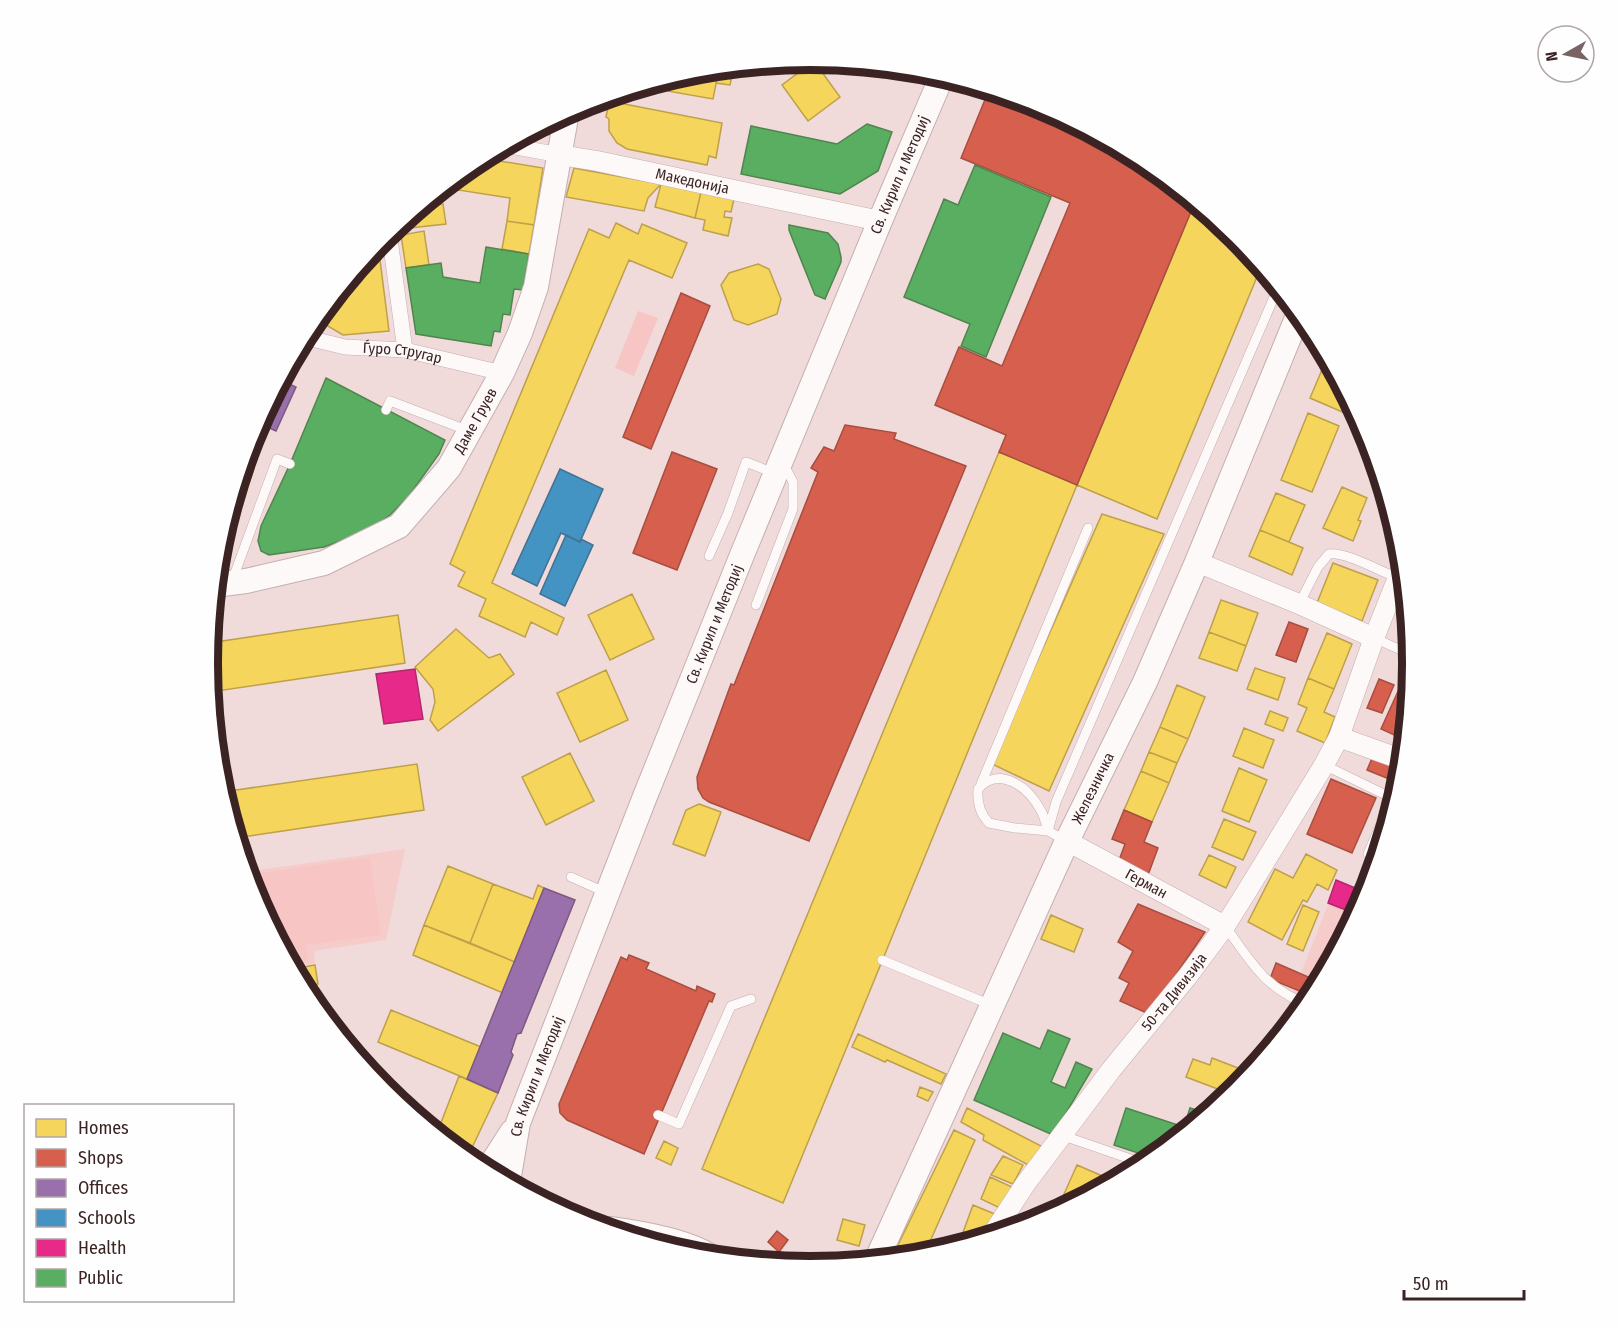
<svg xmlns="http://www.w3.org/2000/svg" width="1620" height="1326" font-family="'Fira Sans Condensed',sans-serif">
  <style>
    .built { fill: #f6cccb }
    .green { fill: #f7c5c4 }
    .homes { fill: #f6d55c; stroke: #bea04b; stroke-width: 1.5 }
    .shops { fill: #d6604d; stroke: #a84e40; stroke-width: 1.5 }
    .offices { fill: #9970ab; stroke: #7d5982; stroke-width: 1.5 }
    .schools { fill: #4393c3; stroke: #417193; stroke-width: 1.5 }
    .health { fill: #e7298a; stroke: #b3276b; stroke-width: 1.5 }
    .public { fill: #5aae61; stroke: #51844e; stroke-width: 1.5 }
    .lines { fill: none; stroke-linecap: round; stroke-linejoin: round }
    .service-casing { stroke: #c4afaf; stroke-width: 10 }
    .pedestrian-casing { stroke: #c4afaf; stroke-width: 16 }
    .minor-casing { stroke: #c4afaf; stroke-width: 21 }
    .tertiary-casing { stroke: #c4afaf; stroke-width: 26 }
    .service { stroke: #fdf9f9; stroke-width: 9 }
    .pedestrian { stroke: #fdf9f9; stroke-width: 15 }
    .minor { stroke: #fdf9f9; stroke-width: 20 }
    .tertiary { stroke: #fdf9f9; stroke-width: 24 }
    .labels { text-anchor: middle; stroke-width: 6; stroke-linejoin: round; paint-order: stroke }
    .street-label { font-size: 15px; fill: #3b2323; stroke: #fefefe }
    .rim { fill: none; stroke: #3b2323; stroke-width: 8 }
  </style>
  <rect width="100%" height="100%" fill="#f0dada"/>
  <path class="built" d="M405 849 386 940 314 951 315 963 292 967 253 893 246 872Z
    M1331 897 1359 909 1311 998 1272 1046Z"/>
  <path class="green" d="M638 311 658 318 634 376 615 368Z
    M370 857 381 935 306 945 308 961 290 963 253 893 247 875Z"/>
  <path class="homes" d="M814 61 840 97 808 121 782 85Z
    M719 69 713 99 667 91 669 79 693 72Z
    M719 69 733 71 730 85 716 83Z
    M609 101 722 123 716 158 709 156 707 165 627 149 617 143 609 131V119L606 117Z
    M553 120 550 135 531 132Z
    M481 158 543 168 534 225 507 221 510 198 458 190 461 173Z
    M574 168 579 169 661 184 648 198 644 211 566 197Z
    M661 184 701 192 695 218 655 207Z
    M701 192 734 199 731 212 725 211 724 217 732 218 728 236 703 230 705 220 695 218Z
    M1195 202 1237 237 1261 267 1157 519 1077 485Z
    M443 204 446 224 401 229 400 223 421 206Z
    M507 221 534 225 529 254 502 249Z
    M616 223 638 234 642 224 687 243 672 278 629 260 492 583 564 618 557 635 531 622 525 637 479 616 486 599 458 586 465 572 450 564 589 229 609 238Z
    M424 231 429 265 406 268 401 235Z
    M378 244 389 331 343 335 316 319 340 290 344 292 343 286Z
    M758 264 769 269 781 299 777 314 748 325 734 320 721 285 729 273Z
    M1327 358 1352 403 1347 414 1310 398Z
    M1308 413 1339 426 1312 492 1281 480Z
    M249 444 259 451 222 572H216L219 545Z
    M999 452 1077 485 783 1203 702 1169Z
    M1342 487 1367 498 1358 520 1361 521 1353 541 1323 528Z
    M1276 493 1305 505 1289 542 1260 530Z
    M1102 514 1164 534 1049 791 992 764Z
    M1260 530 1303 548 1292 575 1249 556Z
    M1333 563 1378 580 1362 621 1317 603Z
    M632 594 654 639 610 660 588 615Z
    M1221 600 1258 613 1246 646 1209 632Z
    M398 615 405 663 210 692 207 663 209 643Z
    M456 629 489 658 500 654 514 674 438 731 430 720 435 702 433 689 415 667Z
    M1209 632 1246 646 1237 671 1199 658Z
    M1327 633 1352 644 1334 689 1308 678Z
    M1255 668 1285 678 1278 700 1247 689Z
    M606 670 628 720 580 742 557 693Z
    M1308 678 1334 689 1324 712 1335 717 1325 743 1297 731 1307 708 1298 704Z
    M1177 685 1205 697 1188 739 1160 727Z
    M1270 711 1288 718 1283 731 1265 724Z
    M1160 727 1188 739 1177 763 1149 752Z
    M1244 728 1274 740 1263 768 1233 756Z
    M1149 752 1177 763 1169 783 1141 771Z
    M570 753 594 801 546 825 522 777Z
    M417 764 424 810 236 838 222 792Z
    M1239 768 1267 780 1249 822 1222 811Z
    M1141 771 1169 783 1152 822 1124 810Z
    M699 804 721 812 705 856 673 844 686 810Z
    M1224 819 1256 832 1243 860 1212 847Z
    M1306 854 1337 870 1328 890 1317 884 1307 902 1303 900 1282 940 1248 922 1275 869 1293 878Z
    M1209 855 1236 867 1226 888 1199 875Z
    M448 866 493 884 470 943 424 925Z
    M493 884 533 899 538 885 544 888 515 962 470 943Z
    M1303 905 1319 912 1303 951 1287 944Z
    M1051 915 1083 929 1074 952 1041 939Z
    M424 925 515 962 503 993 413 955Z
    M315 965 318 984 302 986 293 969Z
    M391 1010 481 1047 467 1079 378 1042Z
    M858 1034 946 1074 941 1084 887 1060 885 1062 852 1047Z
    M1212 1058 1238 1068 1234 1077 1243 1081 1231 1094 1186 1077 1193 1059 1210 1065Z
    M459 1076 498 1093 468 1156 462 1154 437 1133Z
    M920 1087 933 1092 928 1101 917 1096Z
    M967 1108 1043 1147 1030 1166 983 1140 984 1135 961 1122Z
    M954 1130 975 1140 924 1255H919L898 1245Z
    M664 1141 678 1148 671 1165 656 1158Z
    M1003 1156 1023 1165 1013 1184 991 1175Z
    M1077 1165 1107 1178 1103 1187 1078 1200 1064 1194Z
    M990 1177 1012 1187 1002 1209 981 1199Z
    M973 1205 997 1215 989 1236 976 1240 962 1235Z
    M843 1219 865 1225 859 1246 837 1240Z"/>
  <path class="shops" d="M989 90 1041 106 1145 162 1195 202 1077 485 999 452 1006 435 935 405 959 347 1002 366 1070 203 961 158Z
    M461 173 458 190 444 187Z
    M681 293 710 306 651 449 623 437Z
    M845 425 896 433 894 439 966 466 899 628 809 841 709 802 703 798 698 789 697 777 731 684 734 685 818 472 811 468 824 447 834 451Z
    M672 452 717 469 677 570 633 553Z
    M1289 622 1308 629 1296 662 1276 655Z
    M1379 679 1394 685 1382 713 1367 708Z
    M1400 687 1410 691 1405 740 1381 729Z
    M1373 756 1399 767 1394 781 1367 770Z
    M1331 779 1376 798 1352 853 1307 834Z
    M1124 810 1152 822 1144 842 1158 848 1148 875 1118 863 1125 844 1112 839Z
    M1138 904 1205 932 1149 1014 1120 1001 1129 983 1119 978 1133 951 1118 942Z
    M629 955 649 963 646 969 696 991 697 986 715 994 712 1002 709 1001 644 1154 567 1120 560 1113 559 1104 621 957 627 960Z
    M1276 963 1320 982 1312 996 1270 979Z
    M777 1231 788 1240 779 1252 768 1242Z"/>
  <path class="offices" d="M281 380 296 387 276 431 258 423Z
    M544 888 575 900 521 1033 517 1034 511 1052 513 1055 498 1093 467 1079Z"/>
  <path class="schools" d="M560 469 603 489 580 542 561 533 537 586 512 574Z
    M566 535 580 542 581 539 593 545 565 606 540 594Z"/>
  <path class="health" d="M415 669 423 719 384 724 376 674Z
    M1336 880 1367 893 1356 914 1328 903Z"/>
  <path class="public" d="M867 124 892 132 878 171 840 194 741 174 751 126 837 144Z
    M975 165 1051 197 986 357 961 346 970 324 904 297 944 199 958 205Z
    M789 225 828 233 838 244 841 257V262L825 299 815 295 789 230Z
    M486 247 529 254 523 290 514 289 510 315 503 314 500 332 494 331 491 346 416 334 406 268 441 263 443 277 480 283Z
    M326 378 445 440 439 454 408 497 390 515 367 531 324 547 269 555 261 551 258 541 261 526 290 464Z
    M1048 1030 1070 1039 1051 1082 1065 1088 1076 1062 1092 1069 1053 1135 974 1100 1003 1033 1040 1049Z
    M1126 1108 1184 1127 1190 1108 1207 1113 1153 1158 1114 1145Z"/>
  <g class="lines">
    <defs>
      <path id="service" d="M386 410 390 401 469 431
        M709 556 728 513 746 462 774 473
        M232 581 277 459 290 464
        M1299 604 1318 567 1329 554C1347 552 1379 571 1398 578
        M756 605 793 509V482L784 465
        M1374 638 1412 655
        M1324 765 1392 798 1368 854
        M981 784 1088 528
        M1065 840 1048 831C1046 824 1044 815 1040 809 1028 787 999 765 978 789 977 802 980 814 989 823L1015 828 1048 831 1056 802 1278 288
        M571 877 607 893
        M1225 926C1250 960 1264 988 1307 1004
        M882 960 991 1005
        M1288 1027 1296 1000
        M658 1115 679 1124 731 1006 751 999
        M1061 1135 1145 1164"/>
      <g id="pedestrian">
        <path d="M505 145 560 155"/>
        <path d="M389 232 405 350"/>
        <path id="s1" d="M304 337 345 347 405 350 502 373"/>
      </g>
      <g id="minor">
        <path id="s2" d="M560 155 597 161 880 221"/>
        <path d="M1197 562 1299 604 1374 638"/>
        <path d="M1339 737 1403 760"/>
        <path id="s3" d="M1067 841 1225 926"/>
        <path id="s4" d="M992 1235 1026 1183 1111 1070 1187 977 1225 926 1247 891 1324 765 1339 737 1374 638 1403 565"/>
      </g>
      <g id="tertiary">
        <path id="s5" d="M215 585 246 581 324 563 399 526 449 468 502 373 520 333 536 287 567 112"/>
        <path d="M487 1171 512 1132"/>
        <path id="s6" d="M508 1182 518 1123 644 799 742 555 880 221 942 76"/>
        <path d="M610 1229C641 1233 683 1240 710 1256"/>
        <path id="s7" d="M877 1259 1067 841 1145 682 1197 562 1299 313"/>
      </g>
    </defs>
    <use href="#service" class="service-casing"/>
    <use href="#pedestrian" class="pedestrian-casing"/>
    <use href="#minor" class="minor-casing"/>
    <use href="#tertiary" class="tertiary-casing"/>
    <use href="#service" class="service"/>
    <use href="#pedestrian" class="pedestrian"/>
    <use href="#minor" class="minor"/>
    <use href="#tertiary" class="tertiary"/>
  </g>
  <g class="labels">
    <g class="street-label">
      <text dy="5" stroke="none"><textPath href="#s6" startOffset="1082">Св. Кирил и Методиј</textPath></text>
      <text dy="5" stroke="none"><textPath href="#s2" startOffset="135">Македонија</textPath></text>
      <text dy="5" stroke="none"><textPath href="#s1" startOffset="100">Ѓуро Стругар</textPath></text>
      <text dy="5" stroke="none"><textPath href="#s5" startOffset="326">Даме Груев</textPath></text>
      <text dy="5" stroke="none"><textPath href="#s6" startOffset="596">Св. Кирил и Методиј</textPath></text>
      <text dy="5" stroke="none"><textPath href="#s7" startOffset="518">Железничка</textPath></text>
      <text dy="5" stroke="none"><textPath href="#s3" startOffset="90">Герман</textPath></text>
      <text dy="5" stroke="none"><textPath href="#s4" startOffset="304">50-та Дивизија</textPath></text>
      <text dy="5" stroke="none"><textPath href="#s6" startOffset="110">Св. Кирил и Методиј</textPath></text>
    </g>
  </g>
  <path d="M0 0H1620V1326H0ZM810 70H810A592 592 0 0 1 1402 662V664A592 592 0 0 1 810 1256H810A592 592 0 0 1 218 664V662A592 592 0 0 1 810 70Z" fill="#fefefe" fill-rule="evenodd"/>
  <path class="rim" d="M810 70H810A592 592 0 0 1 1402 662V664A592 592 0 0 1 810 1256H810A592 592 0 0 1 218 664V662A592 592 0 0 1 810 70Z"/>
  <rect x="24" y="1104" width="210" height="198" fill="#fefefe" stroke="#b0a6a6" stroke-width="1.5"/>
  <rect x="36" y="1119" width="30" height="18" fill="#f6d55c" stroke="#b0a6a6" stroke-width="1.5"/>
  <text x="78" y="1134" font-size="18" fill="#3b2323">Homes</text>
  <rect x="36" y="1149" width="30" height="18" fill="#d6604d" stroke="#b0a6a6" stroke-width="1.5"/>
  <text x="78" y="1164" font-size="18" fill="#3b2323">Shops</text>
  <rect x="36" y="1179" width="30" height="18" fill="#9970ab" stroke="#b0a6a6" stroke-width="1.5"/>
  <text x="78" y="1194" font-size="18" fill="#3b2323">Offices</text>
  <rect x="36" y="1209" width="30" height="18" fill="#4393c3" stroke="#b0a6a6" stroke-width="1.5"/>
  <text x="78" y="1224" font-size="18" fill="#3b2323">Schools</text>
  <rect x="36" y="1239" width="30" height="18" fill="#e7298a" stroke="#b0a6a6" stroke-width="1.5"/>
  <text x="78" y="1254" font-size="18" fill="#3b2323">Health</text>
  <rect x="36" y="1269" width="30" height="18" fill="#5aae61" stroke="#b0a6a6" stroke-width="1.5"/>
  <text x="78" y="1284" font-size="18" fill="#3b2323">Public</text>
  <g transform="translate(1566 54) rotate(261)"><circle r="28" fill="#fefefe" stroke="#b0a6a6" stroke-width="1.5"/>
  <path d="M0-4.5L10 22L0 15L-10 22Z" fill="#7a6363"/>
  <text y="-9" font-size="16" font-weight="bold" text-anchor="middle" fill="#3b2323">N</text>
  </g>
  <path d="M1404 1290v9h120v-9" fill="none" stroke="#3b2323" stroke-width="3"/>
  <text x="1413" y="1290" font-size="18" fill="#3b2323" stroke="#fefefe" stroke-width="4.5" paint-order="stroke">50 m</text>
</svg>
